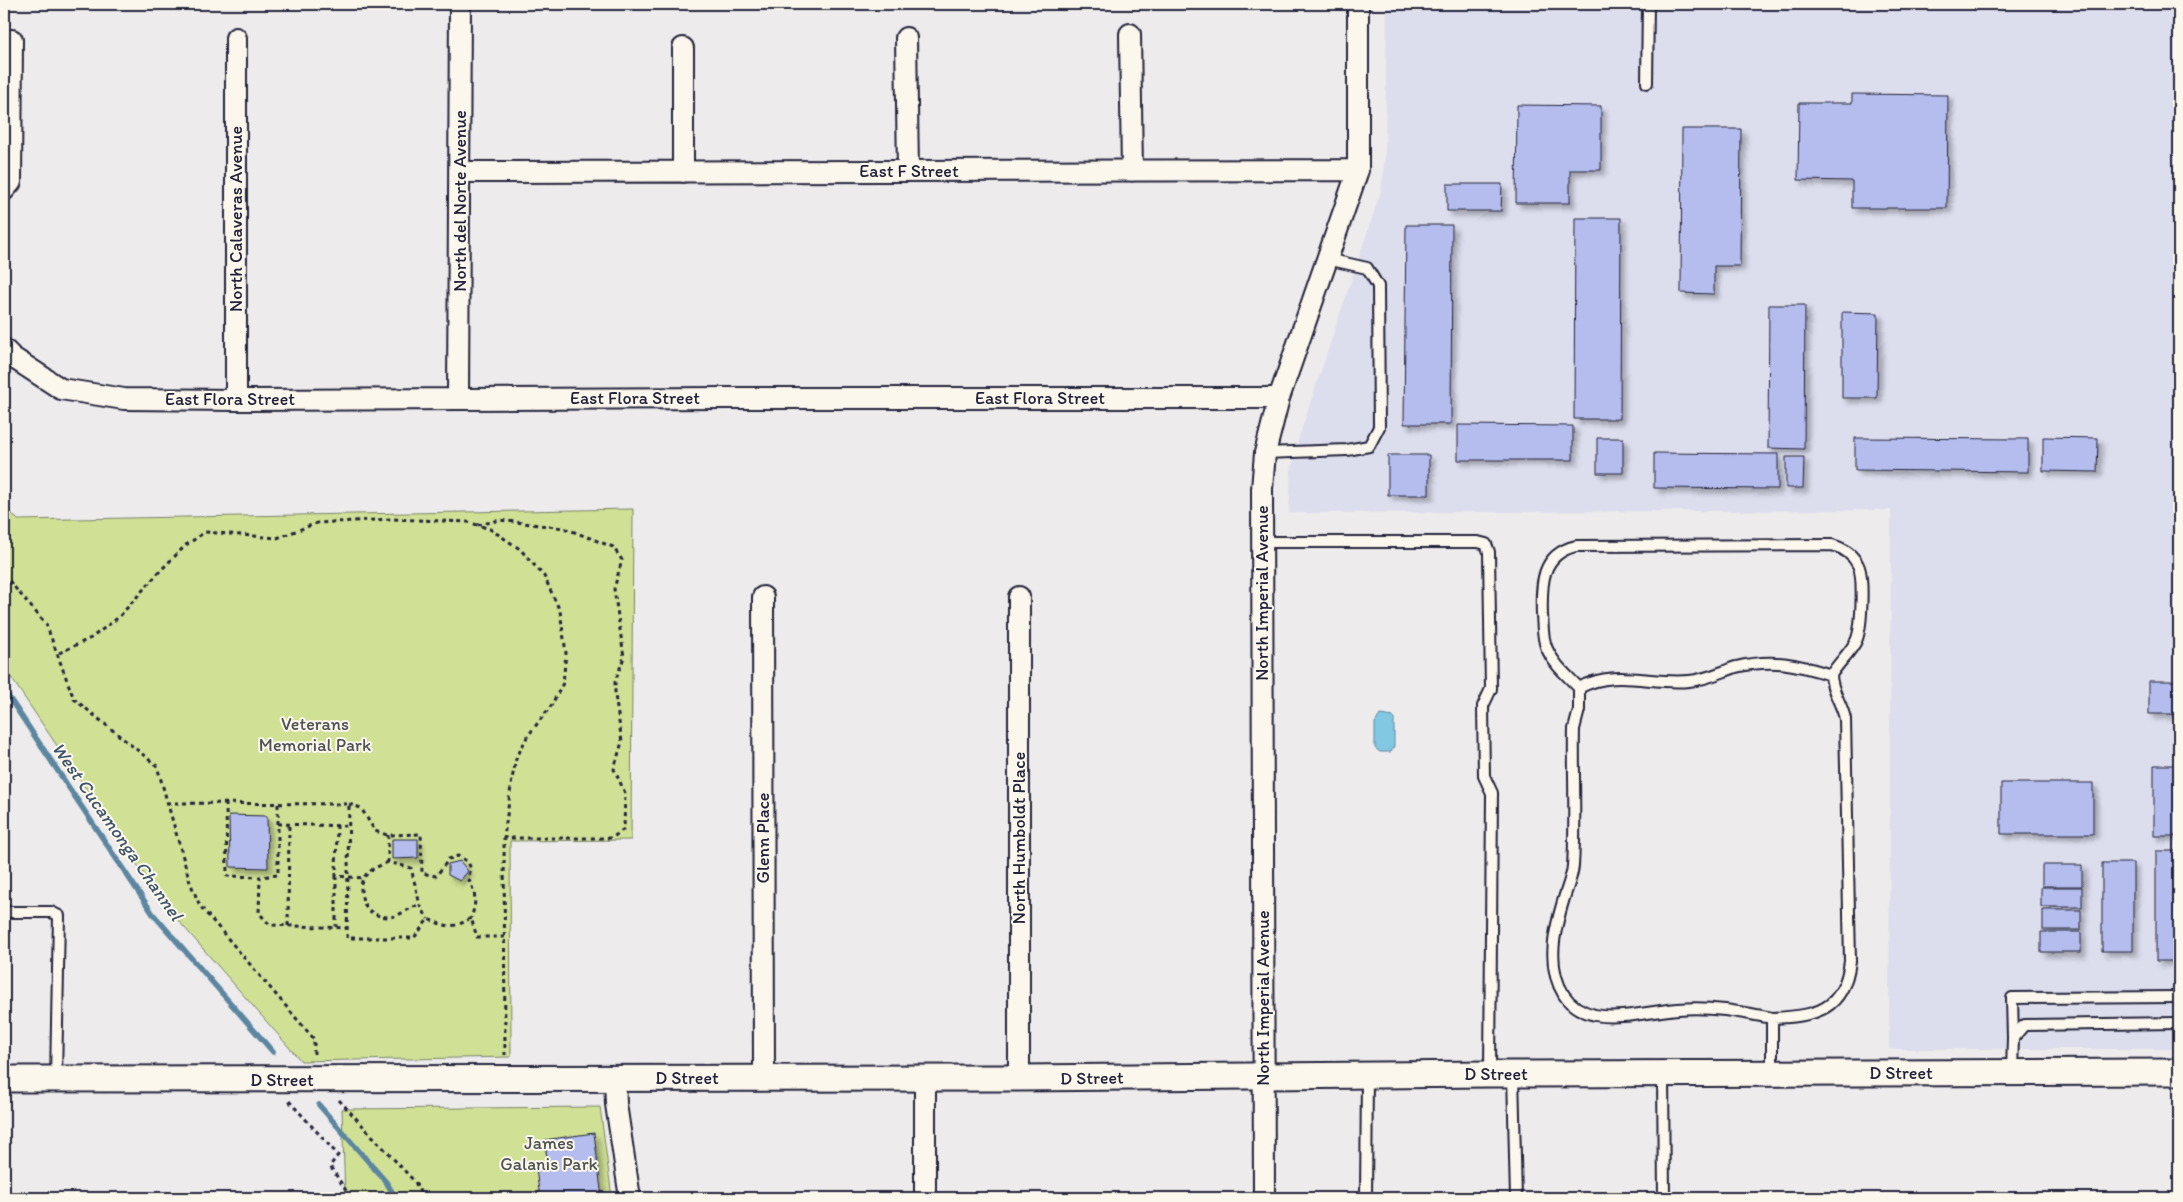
<svg xmlns="http://www.w3.org/2000/svg" width="2183" height="1202" font-family="Itim,sans-serif">
  <style>
    .built { fill: #dcdded }
    .green { fill: #d0e195; stroke: #798268 }
    .water { fill: #82c8e3; stroke: #5c86a0 }
    .lines { fill: none; stroke-linecap: round; stroke-linejoin: round }
    .stream { stroke: #5c86a0; stroke-width: 5.5 }
    .building { fill: #b5bdee; stroke: #22223b; filter: url(#shadow) }
    .service-casing { stroke: #22223b; stroke-width: 14 }
    .minor-casing { stroke: #22223b; stroke-width: 24 }
    .tertiary-casing { stroke: #22223b; stroke-width: 29 }
    .path { stroke: #22223b; stroke-width: 3; stroke-dasharray: 4 4; stroke-linecap: butt }
    .service { stroke: #fbf7ec; stroke-width: 10 }
    .minor { stroke: #fbf7ec; stroke-width: 20 }
    .tertiary { stroke: #fbf7ec; stroke-width: 25 }
    .labels { text-anchor: middle; stroke-width: 4; stroke-linejoin: round; paint-order: stroke }
    .street-label { font-size: 18px; fill: #22223b; stroke: #fbf7ec }
    .park-label { font-size: 18px; fill: #4e5252; stroke: #fbf7ec }
    .water-label { font-size: 19px; font-style: italic; fill: #3f546d; stroke: #fbf7ec }
  </style>
  <defs>
    <filter id="shadow"><feDropShadow dx="4.5" dy="4.5" stdDeviation="2.5" flood-color="#0004"/></filter>
  </defs>
  <rect width="100%" height="100%" fill="#edebec"/>
  <filter id="ink" filterUnits="userSpaceOnUse"><feTurbulence type="fractalNoise" baseFrequency=".02" numOctaves="2"/><feDisplacementMap in="SourceGraphic" scale="10" xChannelSelector="R" yChannelSelector="G"/><feConvolveMatrix kernelMatrix="1 2 1 2 8 2 1 2 1" color-interpolation-filters="sRGB"/></filter>
  <g filter="url(#ink)">
    <path class="built" d="M1387 4H2179V1049H1889L1891 510 1289 513 1291 472 1299 437 1381 191 1385 158Z"/>
    <path class="green" d="M4 505 18 520 633 509 631 840 510 841 511 1057 301 1061 163 903 4 667Z
      M600 1107 612 1198H345L342 1109Z"/>
    <path class="water" d="M1380 715 1394 717V746L1391 752H1380L1375 748V723Z"/>
    <g class="lines">
      <path class="stream" d="M4 690 153 914 273 1052
        M319 1105 386 1182 396 1198"/>
    </g>
    <path class="building" d="M1852 94 1948 95 1947 208H1852V181L1798 180 1799 103H1852Z
      M1517 105 1601 106V170H1570V203H1516Z
      M1682 129H1741L1740 266H1714V294L1681 293Z
      M1447 184H1502L1501 211H1447Z
      M1575 218H1621L1620 419H1574Z
      M1406 225H1452L1451 424H1404Z
      M1769 305H1805L1804 449 1768 448Z
      M1842 312 1878 313 1877 398H1842Z
      M1458 425 1573 426V460H1458Z
      M2043 437 2098 438 2097 472 2043 471Z
      M1597 438H1623V473H1597Z
      M1855 438 2028 439V472L1855 470Z
      M1654 453 1778 454V489L1654 488Z
      M1388 455H1429V495H1388Z
      M1786 457H1804L1803 488H1786Z
      M2149 681H2179V714H2149Z
      M2154 765H2179V836H2154Z
      M2001 783H2093V834H2001Z
      M229 815 267 816 268 868 230 867Z
      M392 839H418V858L392 859Z
      M2156 851H2179V961H2156Z
      M460 861 468 871 460 881 448 875V864Z
      M2102 863H2133V951H2102Z
      M2042 865H2082V886H2042Z
      M2041 887H2082V907H2041Z
      M2043 910H2081V930H2043Z
      M2041 932H2081V952H2041Z
      M594 1133 602 1198H540L536 1169 549 1168 544 1140Z"/>
    <g class="lines">
      <defs>
        <path id="service" d="M1647 83 1648 4
          M1265 453 1347 450 1369 446 1379 427 1378 286 1367 268 1327 259
          M1262 542H1478L1486 544 1489 552 1491 689 1483 706 1484 776 1492 793 1490 1074
          M1579 688C1615 668 1651 685 1689 681 1705 680 1721 672 1736 667 1772 658 1797 664 1831 675
          M4 912H51L59 916 56 1078
          M2013 1038 2012 998 2179 997
          M2012 1072 2013 1038 2024 1025 2179 1023
          M1772 1073V1018C1816 1016 1844 1011 1850 961L1845 719C1842 703 1831 691 1831 675 1838 663 1850 653 1856 641 1862 629 1864 576 1858 565 1852 553 1843 548 1832 545L1576 546C1541 554 1541 584 1542 615 1543 626 1542 638 1547 649 1554 665 1568 676 1579 688V710L1574 729C1573 774 1576 821 1573 866 1572 876 1568 886 1565 895 1555 927 1545 965 1564 995 1571 1006 1582 1012 1595 1015 1621 1020 1651 1011 1678 1009 1711 1006 1741 1012 1772 1018
          M1513 1074 1516 1198
          M1663 1074 1664 1198
          M1366 1198 1367 1075"/>
        <path id="minor" d="M1130 34 1132 171
          M906 38 908 171
          M683 48V172
          M461 172 1358 170
          M4 190 11 182 12 40
          M4 349 12 357 61 389 124 399 236 400 726 398H1279
          M458 399 460 4
          M236 400V38
          M763 597 764 1078
          M615 1078 616 1104 630 1198
          M1019 1078V597
          M925 1198V1078
          M1264 1198 1262 489 1265 453 1279 398 1358 170V4"/>
        <path id="tertiary" d="M4 1079 1019 1078 1490 1074 2179 1072"/>
      </defs>
      <use href="#service" class="service-casing"/>
      <use href="#minor" class="minor-casing"/>
      <use href="#tertiary" class="tertiary-casing"/>
      <path class="path" d="M478 525 500 520 564 528 613 547 622 560 614 589 624 657 615 682V695L622 742 614 769 625 793 624 829 612 838H504
        M4 575 46 624 74 699 157 766 190 882 200 906 314 1039V1054
        M59 653 91 638 119 617 159 572 186 545 205 532 277 538 317 523 392 519 468 522 490 529 520 549 544 576 560 611 566 653 563 683 551 706 527 737 516 759 512 779 504 837 505 1055
        M167 803 349 804 347 938H414L428 919C447 927 453 929 471 918L477 937H505
        M226 803 227 876 260 877
        M278 804V875L260 877 259 913 270 925 347 928
        M349 804 361 808 375 831 387 835 421 834 422 873 436 876 449 859 458 856 468 862 471 869 468 878C476 894 477 901 471 918
        M278 824 348 826
        M337 825 336 876 363 878
        M388 835V862L411 868 420 905 428 919
        M388 862C379 866 368 870 363 879 361 883 361 886 361 890 362 907 371 916 387 917 399 918 408 907 420 905
        M336 876V927
        M288 926 289 825
        M339 1100 415 1182 423 1198
        M289 1101 338 1155 330 1166 351 1198"/>
      <use href="#service" class="service"/>
      <use href="#minor" class="minor"/>
      <use href="#tertiary" class="tertiary"/>
    </g>
  </g>
  <g class="labels">
    <g class="street-label">
      <text x="909" y="177">East F Street</text>
      <text transform="translate(460 201) rotate(-90)" y="6">North del Norte Avenue</text>
      <text transform="translate(236 219) rotate(-90)" y="6">North Calaveras Avenue</text>
      <text x="635" y="404">East Flora Street</text>
      <text x="1040" y="404">East Flora Street</text>
      <text x="230" y="405">East Flora Street</text>
      <text transform="translate(1262 593) rotate(-90)" y="6">North Imperial Avenue</text>
      <text transform="translate(763 838) rotate(-90)" y="6">Glenn Place</text>
      <text transform="translate(1019 838) rotate(-90)" y="6">North Humboldt Place</text>
      <text transform="translate(1263 998) rotate(-90)" y="6">North Imperial Avenue</text>
      <text x="1901" y="1079">D Street</text>
      <text x="1496" y="1080">D Street</text>
      <text x="687" y="1084">D Street</text>
      <text transform="translate(1092 1078) rotate(-1)" y="6">D Street</text>
      <text x="282" y="1086">D Street</text>
    </g>
    <g class="park-label">
      <text x="315" y="730">Veterans<tspan x="315" dy="21">Memorial Park</tspan></text>
      <text x="549" y="1149">James<tspan x="549" dy="21">Galanis Park</tspan></text>
    </g>
    <g class="water-label">
      <text transform="translate(118 831) rotate(55)" y="7">West Cucamonga Channel</text>
    </g>
  </g>
  <rect width="2183" height="1202" fill="none" stroke="#fbf7ec" stroke-width="20"/>
  <rect x="10" y="10" width="2163" height="1182" fill="none" stroke="#22223b" stroke-width="2" filter="url(#ink)"/>
</svg>
